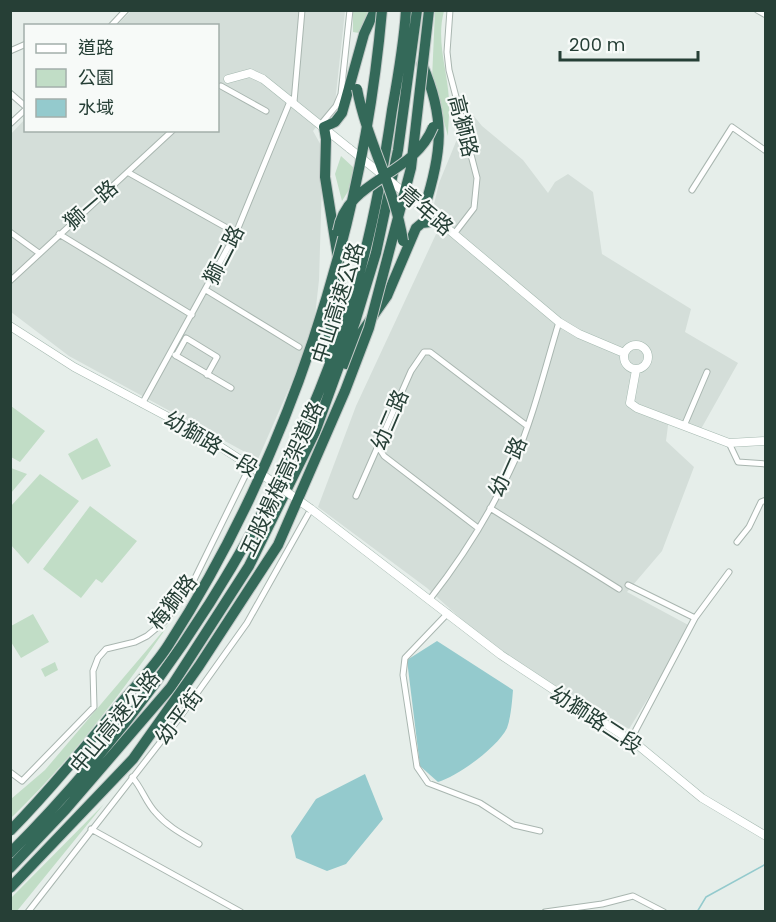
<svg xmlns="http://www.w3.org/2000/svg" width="776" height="922" font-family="Poppins,'Noto Sans TC',sans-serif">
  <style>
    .built { fill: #d4ded9 }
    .green { fill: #c1ddc6 }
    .water { fill: #94cacd }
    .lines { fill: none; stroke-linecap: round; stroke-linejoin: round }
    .stream { stroke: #94cacd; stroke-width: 1.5 }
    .street-casing { stroke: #a9b6b0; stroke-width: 7 }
    .secondary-casing { stroke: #a5b9b0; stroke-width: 9 }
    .highway-casing { stroke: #c2c9c7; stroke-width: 12 }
    .street { stroke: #fff; stroke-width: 5 }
    .secondary { stroke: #fff; stroke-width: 8 }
    .highway { stroke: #346959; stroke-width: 10 }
    .secondary-bridge-casing { stroke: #a5b9b0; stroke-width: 9; stroke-linecap: butt }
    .highway-bridge-casing { stroke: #c2c9c7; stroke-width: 12; stroke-linecap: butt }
    .secondary-bridge { stroke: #fff; stroke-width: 8 }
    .highway-bridge { stroke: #346959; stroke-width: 10 }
    .labels { text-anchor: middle; stroke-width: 4.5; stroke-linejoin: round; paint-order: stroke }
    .street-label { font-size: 21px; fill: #263f36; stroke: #f7faf8 }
  </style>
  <rect width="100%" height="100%" fill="#e6eeea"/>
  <path class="built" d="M131 11H345L335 103 313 131 323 149 319 280 313 334 258 459 69 356 11 312 10 135 25 119 26 130H218V26L117 25Z
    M469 110 482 126 523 160 548 193 555 182 568 174 593 192 602 254 691 309 685 332 738 363 701 429 669 418 666 441 694 467 662 551 627 592 692 627 629 729 530 671 470 627 427 588 318 507 356 406 437 232 434 204 439 183Z"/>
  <path class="green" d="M353 11H368L359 33 353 32Z
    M435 11H444C436 41 447 68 449 99 450 111 448 124 448 136L432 79Z
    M341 156 354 168 352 185 342 201 335 174Z
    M11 406 45 431 20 462 11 457Z
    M97 438 111 466 82 480 68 454Z
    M11 468 27 474 11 493 10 468Z
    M40 474 79 501 28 564 11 545V506Z
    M90 506 137 541 102 583 96 579 81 598 43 569Z
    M33 614 49 642 21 658 11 642V626Z
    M169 624C121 694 72 759 11 818V799L45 770Z
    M55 662 58 670 45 677 41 669Z
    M104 804 17 911H11V898Z"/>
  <path class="water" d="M437 641 513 690C512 702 511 717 507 728 498 747 458 776 438 782L420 766 407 660Z
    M365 774 383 819 346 864 327 871 296 858 291 836 316 799Z"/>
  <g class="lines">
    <path class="stream" d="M697 912 706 897 766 864"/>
    <defs>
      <path id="street" d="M450 10 447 52 449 70 477 178 474 208 454 234
        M757 10 766 15
        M111 26 126 10
        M10 51 26 44
        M221 86 266 111
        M10 93 26 107
        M294 102 302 10
        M10 124 26 109
        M321 124 336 106 341 94 350 10
        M129 173 236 233
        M692 190 732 127 766 151
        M10 232 39 253
        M59 234 192 315
        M10 281 173 130
        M206 290 299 347
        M175 355 231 388
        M176 356 186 338 217 357 207 375
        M142 404 236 233 291 99
        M684 426 707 372
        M729 443 738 462 766 464
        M379 448 384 456 478 528
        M356 496 411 371 424 352H430L526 425
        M490 508 619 589
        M737 542 749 527 761 502 766 500
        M628 585 695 618
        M430 599C463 557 492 510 514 462 533 418 545 368 559 322
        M448 613 405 658 403 675 417 767 428 783 480 803 514 825 540 831
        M630 741 695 618 729 572
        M10 772 22 781 94 707 93 671 98 658 106 649 135 642 147 636 165 621 193 582 250 466
        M132 777C142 788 146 803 156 813 168 827 184 835 199 844
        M91 829 241 912
        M28 912 180 717 247 623 311 509
        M545 912 602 904 633 896 664 912"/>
      <path id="secondary" d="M228 79 250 73 263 79 350 149
        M410 197 559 322 579 334 624 353
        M10 326 74 367 204 436 250 466
        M624 357a12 12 0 1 1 24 0a12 12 0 1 1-24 0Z
        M636 370 630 403 637 408 729 443 766 441
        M311 509 501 655 639 746 702 798 766 836"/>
      <path id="highway" d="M422 64C446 119 442 153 424 209
        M324 357 340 292V271L325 177 326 139 324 127 335 122 342 113 364 34 375 10
        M346 364 357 339 387 296 416 228 422 223 438 221
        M10 853C158 705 282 514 347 315 369 248 382 179 392 110 398 77 404 44 406 10
        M10 868 66 809 171 687 249 566 315 432 355 322 376 253 398 150 417 10"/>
    </defs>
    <use href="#street" class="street-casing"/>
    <use href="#secondary" class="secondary-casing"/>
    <use href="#highway" class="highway-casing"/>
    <use href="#street" class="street"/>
    <use href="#secondary" class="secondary"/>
    <use href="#highway" class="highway"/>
    <defs>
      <path id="secondary-bridge" d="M350 149 410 197
        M250 466 311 509"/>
      <path id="highway-bridge" d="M357 89C367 142 395 188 403 241
        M338 231C346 179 413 177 433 127
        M10 831C50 790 86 746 122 702 138 683 156 665 169 644 288 459 363 230 382 10
        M10 888 133 759 199 666 278 545 345 391 369 328 411 168 429 10"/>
    </defs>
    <use href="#secondary-bridge" class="secondary-bridge-casing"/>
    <use href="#highway-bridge" class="highway-bridge-casing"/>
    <use href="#secondary-bridge" class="secondary-bridge"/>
    <use href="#highway-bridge" class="highway-bridge"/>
  </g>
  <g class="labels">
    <g class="street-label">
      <text transform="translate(463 126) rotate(76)" y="7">高獅路</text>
      <text transform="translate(91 205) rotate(-41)" y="7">獅一路</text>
      <text transform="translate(426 211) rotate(40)" y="7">青年路</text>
      <text transform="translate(224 255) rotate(-63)" y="7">獅二路</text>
      <text transform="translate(338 303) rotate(-72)" y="7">中山高速公路</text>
      <text transform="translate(390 420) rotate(-67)" y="7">幼二路</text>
      <text transform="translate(211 444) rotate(31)" y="7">幼獅路一段</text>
      <text transform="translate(508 467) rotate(-66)" y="7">幼一路</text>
      <text transform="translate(282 479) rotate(-65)" y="7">五股楊梅高架道路</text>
      <text transform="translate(173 602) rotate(-52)" y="7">梅獅路</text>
      <text transform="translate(179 717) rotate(-53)" y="7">幼平街</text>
      <text transform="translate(596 720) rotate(33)" y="7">幼獅路二段</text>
      <text transform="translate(115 722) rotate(-50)" y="7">中山高速公路</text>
    </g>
  </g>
  <rect width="776" height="922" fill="none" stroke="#263f36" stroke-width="24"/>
  <rect x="24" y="24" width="195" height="108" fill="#f7faf8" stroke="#a3afaa" stroke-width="1.5"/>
  <rect x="36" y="44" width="30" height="9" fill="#ffffff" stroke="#a3afaa" stroke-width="1.5"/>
  <text x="78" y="54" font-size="18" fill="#263f36">道路</text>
  <rect x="36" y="69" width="30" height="18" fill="#c1ddc6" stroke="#a3afaa" stroke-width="1.5"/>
  <text x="78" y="84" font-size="18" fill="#263f36">公園</text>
  <rect x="36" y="99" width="30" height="18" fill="#94cacd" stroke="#a3afaa" stroke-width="1.5"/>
  <text x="78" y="114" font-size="18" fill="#263f36">水域</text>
  <path d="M560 51v9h138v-9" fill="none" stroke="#263f36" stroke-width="3"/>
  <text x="569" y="51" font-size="18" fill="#263f36" stroke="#f7faf8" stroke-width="4.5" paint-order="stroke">200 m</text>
</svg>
